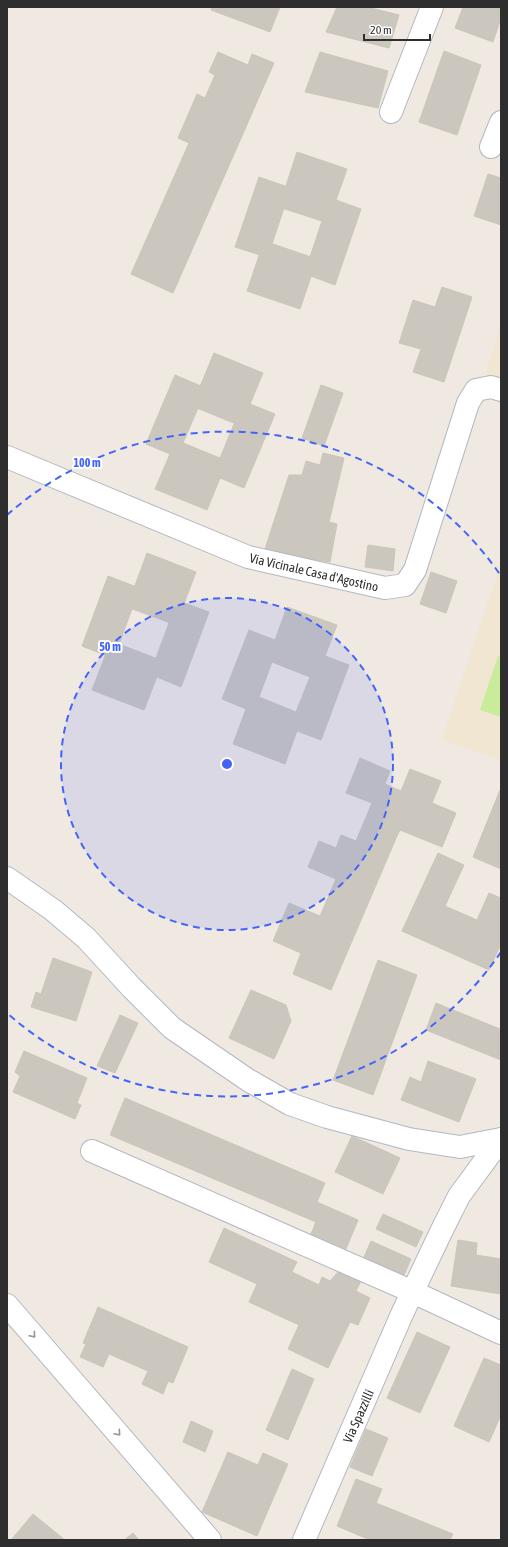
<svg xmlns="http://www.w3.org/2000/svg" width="508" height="1547" font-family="'Asap Condensed',sans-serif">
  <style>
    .education { fill: #f0e6d1 }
    .pitch { fill: #c9ec9a }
    .building { fill: #cbc7bf; stroke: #cbc5ba; fill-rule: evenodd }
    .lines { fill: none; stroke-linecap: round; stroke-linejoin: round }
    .street-casing { stroke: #b4b7c1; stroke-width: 24 }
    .street { stroke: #fff; stroke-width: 22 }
    .oneway { stroke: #969696 }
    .ring { fill: none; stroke: #4264fb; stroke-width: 2; stroke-dasharray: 7 5 }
    .labels { text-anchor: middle; stroke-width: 4; stroke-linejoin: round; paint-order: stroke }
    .street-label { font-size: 13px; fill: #2e2e2e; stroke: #fff }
    .centre { fill: #4264fb; stroke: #fff; stroke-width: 2 }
    .ring-label { font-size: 12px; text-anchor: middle; font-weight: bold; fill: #4264fb; stroke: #fff; stroke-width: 4; stroke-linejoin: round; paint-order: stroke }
  </style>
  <rect width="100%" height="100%" fill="#efe9e1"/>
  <path class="education" d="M501 324V403L479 396Z
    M501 564V760L442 740Z"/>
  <path class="pitch" d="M498 656 501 657V717L480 710Z"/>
  <path class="building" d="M212 7H280L270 32 211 10Z
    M337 7H367L399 15 389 48 326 32Z
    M463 7H501V18L493 42 455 28Z
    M444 51 481 65 457 135 419 122Z
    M218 52 248 65 252 54 274 63 173 293 131 274 189 143 178 138 197 94 205 98 215 75 209 72Z
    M320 52 388 71 378 108 305 92Z
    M297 152 347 169 328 223 279 207Z
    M488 174 501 178V225L474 216Z
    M259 177 285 186 279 207 284 208 272 244 264 241 260 255 235 247Z
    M336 200 361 209 335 285 311 276 317 259 310 257 322 221 328 223Z
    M264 241 317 259 300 309 247 291Z
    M442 287 472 297 444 382 413 372 421 349 399 343 413 300 435 307Z
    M214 353 263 373 241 426 192 406Z
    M175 375 201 386 192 406 198 408 183 443 176 440 170 454 146 444Z
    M321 385 343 393 324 446 302 438Z
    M250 404 275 414 244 488 220 478 227 461 220 458 234 424 241 426Z
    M176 440 227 461 207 510 155 489Z
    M323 453 344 458 329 522 337 524 330 562 264 552 289 475H302L306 461 320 465Z
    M368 545 395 549 393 571 365 567Z
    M147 553 196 572 176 625 127 607Z
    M431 572 457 581 446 613 420 604Z
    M108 576 134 586 127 607 132 609 119 644 111 641 105 655 82 646Z
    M184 603 209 612 181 687 157 677 163 661 156 658 169 623 176 625Z
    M287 607 337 625 325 656 349 665 321 740 297 731 285 764 233 744 246 709 222 699 249 630 275 640ZM272 662 310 677 296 712 259 697Z
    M111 641 163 661 144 710 92 690Z
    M360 758 390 771 385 784 401 791 410 769 441 781 432 803 456 813 442 847 400 830 397 836 364 822 372 803 346 793Z
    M500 790H501V869L473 857Z
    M364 822 397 836 331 990 293 974 301 953 273 941 289 903 320 916 336 879 308 867 319 841 336 848 341 835 356 841Z
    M438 853 464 865 445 906 477 920 489 893 501 898V944L489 970 402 931Z
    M53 958 92 972 76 1021 31 1007 36 992 41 994Z
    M378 960 417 975 373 1095 333 1080Z
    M251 990 286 1005 291 1021 274 1059 229 1038Z
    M436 1003 500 1029 501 1027V1060L426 1030Z
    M120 1015 138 1023 115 1073 97 1066Z
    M24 1051 87 1078 77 1103 81 1105 75 1119 13 1092 20 1076 15 1072Z
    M428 1061 476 1079 459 1122 401 1100 410 1077 421 1082Z
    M125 1098 325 1183 317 1202 358 1220 346 1249 311 1234 316 1222 110 1135Z
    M352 1136 400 1158 383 1194 335 1172Z
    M383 1214 423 1232 416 1247 376 1229Z
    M224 1228 297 1262 292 1272 319 1285 322 1277 330 1281 339 1271 361 1281 356 1291 370 1298 358 1325 350 1322 328 1368 288 1349 299 1325 249 1302 257 1284 209 1262Z
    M458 1240 477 1243 476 1255 501 1259V1294L451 1286Z
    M371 1241 411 1259 404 1275 364 1257Z
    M98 1307 188 1347 173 1383 168 1381 163 1394 142 1384 148 1371 109 1354 103 1367 80 1357 86 1344 83 1343Z
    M417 1332 450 1347 420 1413 387 1398Z
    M484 1358 501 1365V1415L489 1442 454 1426Z
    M292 1369 314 1379 288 1440 266 1430Z
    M191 1421 213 1431 205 1452 183 1442Z
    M366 1429 388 1438 372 1476 350 1467Z
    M228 1452 258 1465 263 1453 288 1464 257 1536 202 1512Z
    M356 1479 382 1489 376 1503 453 1534 450 1540H370L337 1526Z
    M33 1514 65 1540H11Z
    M133 1533 139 1540H124Z"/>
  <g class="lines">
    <defs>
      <path id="street" d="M391 112 432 7
        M491 147 501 122
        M7 457 248 557 385 588 405 585 415 570 468 403 476 390 491 387 501 390
        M7 878 53 910 86 938 132 988 172 1028 248 1080 290 1104 327 1117 409 1139 460 1147 501 1139
        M92 1151 413 1292 501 1333
        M7 1305 210 1540
        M304 1540 402 1314 441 1232 459 1196 501 1139"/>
    </defs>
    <use href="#street" class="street-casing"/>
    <use href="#street" class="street"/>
  </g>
  <defs><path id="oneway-chevron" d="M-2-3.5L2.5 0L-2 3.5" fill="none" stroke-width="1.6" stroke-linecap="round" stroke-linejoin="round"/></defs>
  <g class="oneway">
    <use href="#oneway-chevron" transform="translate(33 1335) rotate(49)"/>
    <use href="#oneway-chevron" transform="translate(118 1433) rotate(49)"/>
  </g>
  <circle cx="227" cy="764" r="166" fill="#4264fb" fill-opacity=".12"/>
  <g class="ring">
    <circle cx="227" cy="764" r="166"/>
    <path d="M501 952A332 332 0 0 1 7 1013M7 515A332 332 0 0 1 501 576"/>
  </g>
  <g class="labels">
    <g class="street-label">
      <text transform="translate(314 572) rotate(13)" y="5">Via Vicinale Casa d'Agostino</text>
      <text transform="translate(358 1416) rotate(-66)" y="5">Via Spazzilli</text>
    </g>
  </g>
  <circle cx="227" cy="764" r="6" class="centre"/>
  <g class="ring-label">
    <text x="87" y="467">100 m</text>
    <text x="110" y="651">50 m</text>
  </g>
  <rect width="508" height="1547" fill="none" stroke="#2e2e2e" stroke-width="16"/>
  <path d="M364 34v6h66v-6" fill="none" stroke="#2e2e2e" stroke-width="2"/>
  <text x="370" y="34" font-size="12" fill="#2e2e2e" stroke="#ffffff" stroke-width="3" paint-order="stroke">20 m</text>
</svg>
